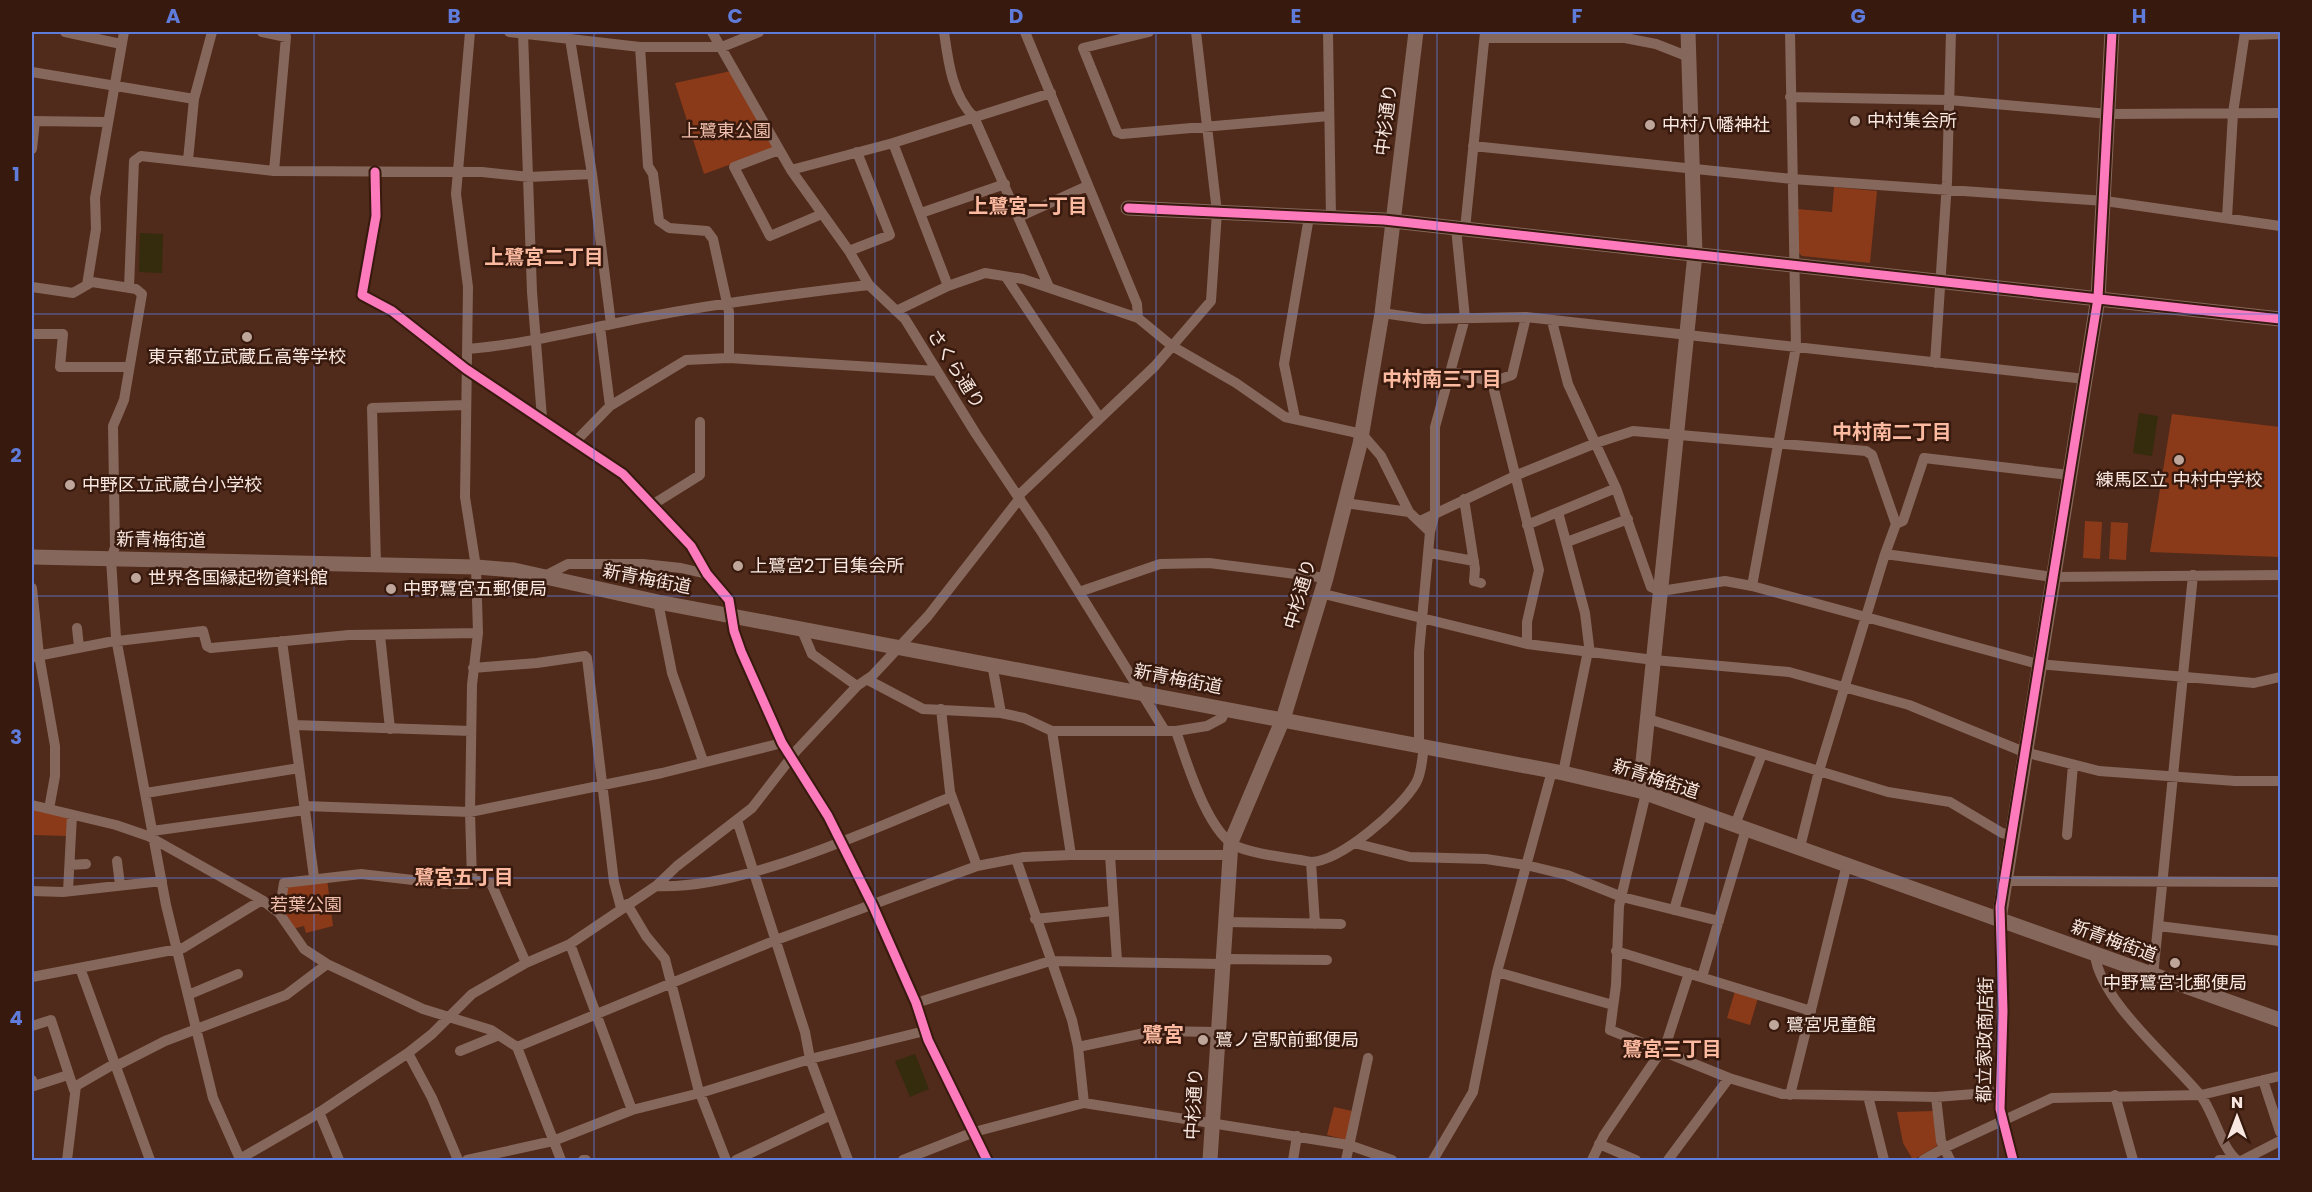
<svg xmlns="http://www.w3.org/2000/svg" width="2312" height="1192" font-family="Poppins,'Noto Sans JP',sans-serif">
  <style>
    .green { fill: #8a3a19 }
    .water { fill: #342c0c }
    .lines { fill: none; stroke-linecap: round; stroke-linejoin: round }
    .street { stroke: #85675b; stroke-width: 10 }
    .secondary { stroke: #85675b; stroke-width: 15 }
    .cycleway-casing { stroke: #37190d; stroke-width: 13 }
    .cycleway { stroke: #fd7abc; stroke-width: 9 }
    .grid { fill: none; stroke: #5f7cdb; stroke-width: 1.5; stroke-opacity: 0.55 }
    .poi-dot { fill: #bea69b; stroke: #37190d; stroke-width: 2 }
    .labels { text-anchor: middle; stroke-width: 5; stroke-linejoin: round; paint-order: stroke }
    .street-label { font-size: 18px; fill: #f9e8e1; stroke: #37190d }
    .poi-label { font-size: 18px; fill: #f9e8e1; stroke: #37190d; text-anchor: start }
    .park-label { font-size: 18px; fill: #f0bfad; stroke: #37190d }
    .neighbourhood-label { font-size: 20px; font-weight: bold; fill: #fcbaa1; stroke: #37190d }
    .quarter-label { font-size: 21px; font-weight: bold; fill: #fcbaa1; stroke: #37190d }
    .neatline { fill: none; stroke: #5f7cdb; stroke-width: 2 }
    .grid-label { font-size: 20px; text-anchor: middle; font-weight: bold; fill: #5f7cdb }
  </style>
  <rect width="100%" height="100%" fill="#502a1a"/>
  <path class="green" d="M731 71 776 148 704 174 675 83Z
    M1834 187 1877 191 1870 263 1802 256 1798 252 1797 209 1832 212Z
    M2172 414 2280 427V557L2150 552Z
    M2085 521 2102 522 2100 559 2083 558Z
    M2111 522 2128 523 2126 560 2109 559Z
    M32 809 67 817V836L32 835Z
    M327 879 333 926 306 933 304 926 292 929 282 913 288 886Z
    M1735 991 1758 998 1750 1025 1727 1018Z
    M1334 1107 1352 1111 1346 1140 1327 1135Z
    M1933 1111 1937 1146 1913 1160 1903 1143 1897 1112Z"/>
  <path class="water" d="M140 233 163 234 162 273 139 272Z
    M2139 413 2158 416 2152 456 2133 453Z
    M1299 1032 1337 1036 1336 1050 1299 1046Z
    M915 1054 929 1089 910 1097 895 1061Z"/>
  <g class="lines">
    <path class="street" d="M65 32 121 44
      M262 32 286 37 274 171
      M470 32 456 194 468 287 465 497 476 567 478 633 472 685 470 812 472 880
      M509 32 640 47H722L759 32
      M712 32 791 170 849 251 869 285 905 319 976 434 1043 534 1165 731
      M944 32C948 60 952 96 974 117L1049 287
      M1025 32 1137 304 1138 318
      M1149 32 1083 48 1117 132 1122 134 1329 116
      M1328 32 1331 218
      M523 33 532 292 542 418
      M2246 35 2280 34
      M1485 38H1625L1656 44 1689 57
      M570 39 592 174 611 324
      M640 47 648 166 653 174 659 221 669 228 707 231 713 239 729 312V358
      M32 72 194 99
      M1790 97 1949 100 2109 114 2280 113
      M32 121 107 122
      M893 143 948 286
      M1473 146 1792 179 2105 201 2280 226
      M32 149 35 121
      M779 150 734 167 770 236 822 214
      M188 160 194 99 212 32
      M791 170 893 143 1051 93
      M375 172 376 216 362 295 392 311 466 369 623 474 691 546 707 574 729 600 734 631 741 651 782 743 828 816 873 906 916 1003 928 1040 987 1160
      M921 213 1005 184
      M1019 217 1087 186
      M2227 218 2233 113 2245 32
      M1465 229 1485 32
      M849 251 890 235 857 152
      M1006 277 1099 417
      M87 285 96 229 95 198 124 32
      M32 287 73 293 92 282 136 289 142 294 124 400 113 426 115 547 111 559 116 638 166 905 213 1098 240 1159
      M129 288 134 161 141 156 274 171 482 172 529 177 592 174
      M896 311 948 286 985 273 1023 279 1138 318 1172 346 1236 383 1285 417 1362 434 1381 456 1409 512 1430 532
      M1382 313 1424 319 1526 317 2085 379
      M1552 321 1568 384 1616 488 1651 587 1661 591 1725 581 1752 586 2038 664 2254 683 2280 677
      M600 327 610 406
      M32 334H63L60 367H129
      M468 349C516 345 564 334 612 324 696 306 783 295 869 285
      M1935 363 1947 182 1951 32
      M1451 371 1492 382 1539 570 1527 622V644
      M1492 382 1512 375 1526 317
      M1295 418 1284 364 1309 217
      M575 442 610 406 686 360 729 358 937 371
      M1019 495 1155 366 1211 301 1217 212 1196 32
      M1464 499 1475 569 1474 581 1481 583
      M1345 503 1409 512
      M652 505 700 475V422
      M1558 512 1616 488
      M1420 521 1517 475 1596 443 1633 431 1866 451 1872 455 1896 524
      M1527 525 1558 512 1585 613 1589 646 1563 773
      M1567 542 1628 519
      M1430 553 1474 561
      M1885 554 2053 577 2280 575
      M376 564 372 408 466 405
      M541 578 568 564H643L681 568 707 574
      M1752 586 1796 347 1790 32
      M32 588 39 655 55 746V776L49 809
      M1079 592 1160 564 1209 563 1326 578
      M1328 595 1527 644 1654 660 1789 672 1909 705 2024 752 2099 771 2235 781H2280
      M658 602 672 673 703 761
      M77 628 79 647
      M801 628 812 654 857 686
      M380 635 390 729
      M282 641 314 877
      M32 657 109 642 203 631 207 646 211 648 349 635 478 633
      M992 664 1001 713
      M473 668 537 663 585 656 587 658 614 882 621 908
      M868 680 923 709 1001 713 1024 718 1052 731H1176L1207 726 1222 718 1226 709
      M941 709 950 792 977 866
      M1648 719 1888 792 1950 802 2002 833 2011 835
      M294 725 471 731
      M1052 731 1071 855
      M1176 731C1186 760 1208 835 1238 847 1260 856 1288 857 1311 862 1341 861 1401 809 1416 783 1422 773 1422 757 1424 747
      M1419 745V652L1430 532 1435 512V427L1465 318 1456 228
      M146 793 299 768
      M1646 793 1619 906 1616 985 1610 1030 1729 1078 1782 1094 1936 1097 2000 1092
      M32 805 116 825 148 836 262 900 279 913 304 949 327 964 423 1009 491 1030 517 1047 561 1160
      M305 806 470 812 662 773 782 743
      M737 820 805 1032 810 1059 848 1160
      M1735 825 1762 754
      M152 831 305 810
      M2067 835 2073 765
      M1354 843 1410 857 1486 859 1526 865 1567 875 1622 897 1719 921
      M1800 847 1819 771 1885 554 1896 524 1903 521 1924 458 2069 475
      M1110 855 1117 961
      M1016 859 1072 1020 1078 1047 1084 1103
      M117 861 120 885
      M1311 862 1315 924
      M70 865 86 864
      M2004 881 2280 882
      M656 886C743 890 870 830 951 797
      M32 891 63 892 162 881
      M68 891 72 815
      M627 904 646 936 665 959 698 1088 726 1160
      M1674 910 1702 814
      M279 913 284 883 361 874 448 884H466L472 880 491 883 526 963
      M1035 919 1113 911
      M1999 919 2002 930 2000 1109 2013 1160
      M1224 922 1341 924
      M2159 926 2280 941
      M570 944 632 1110
      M1616 951 1811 1011
      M2095 955C2100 1001 2172 1060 2201 1096 2214 1113 2222 1149 2237 1160
      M80 968 150 1160
      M1497 972 1613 1005
      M2153 976 2193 575
      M32 977 183 948 262 900
      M1702 977 1746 829
      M188 995 238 974
      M916 1003 1050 961 1222 964 1230 959 1327 960
      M32 1026 51 1020 74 1090
      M517 1047 776 940 977 866 1024 857 1071 855H1229
      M1078 1047 1154 1031 1217 1032
      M460 1051 499 1035
      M408 1053 432 1098 458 1160
      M32 1080 34 1086 68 1075
      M2263 1080 2280 1132
      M1790 1095 1847 864
      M2115 1095 2133 1160
      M1868 1096 1884 1160
      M1936 1097 1941 1141 1950 1160
      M319 1112 339 1160
      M1599 1144 1636 1160
      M67 1160 76 1086 114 1064H120L165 1041 286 995 327 964
      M238 1160 314 1116 408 1053 432 1034 472 994 526 963 570 944 656 886 677 866 752 808 797 750 857 686 873 675 928 616 1020 498
      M467 1160 553 1141 632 1110 700 1093 810 1059 925 1031
      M583 1160H586
      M736 1160 831 1115
      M903 1160 974 1132 1084 1103 1349 1145 1392 1160
      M1293 1160 1297 1136
      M1346 1160 1368 1058
      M1433 1160 1473 1092 1497 972 1552 771
      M1592 1160 1604 1135 1666 1044 1689 973
      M1668 1160 1729 1078
      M1923 1160 1944 1148 2052 1098 2201 1095 2280 1076
      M2219 1160 2233 1158
      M2243 1160 2280 1141"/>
    <path class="secondary" d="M1128 208 1384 220 2280 319
      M32 557 476 567 514 570 658 602 1563 773 1640 791 2280 1020
      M1640 791 1695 254 1688 32
      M1999 919 2098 298 2112 32
      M1210 1160 1231 842 1283 719 1326 578 1360 444 1382 313 1416 32"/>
    <defs>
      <path id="cycleway" d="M375 172 376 216 362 295 392 311 466 369 623 474 691 546 707 574 729 600 734 631 741 651 782 743 828 816 873 906 916 1003 928 1040 987 1160
        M1128 208 1384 220 2280 319
        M2013 1160 2000 1109 2003 1011 2000 907 2098 298 2112 32"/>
    </defs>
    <use href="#cycleway" class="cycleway-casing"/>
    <use href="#cycleway" class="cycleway"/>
  </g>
  <path class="grid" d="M314 32V1160M594 32V1160M875 32V1160M1156 32V1160M1437 32V1160M1718 32V1160M1998 32V1160M32 314H2280M32 596H2280M32 878H2280"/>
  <g class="poi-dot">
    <circle cx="1855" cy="121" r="6"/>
    <circle cx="1650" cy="125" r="6"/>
    <circle cx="247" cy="337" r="6"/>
    <circle cx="2179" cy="460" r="6"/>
    <circle cx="70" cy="485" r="6"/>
    <circle cx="738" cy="566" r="6"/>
    <circle cx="136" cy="578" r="6"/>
    <circle cx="391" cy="589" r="6"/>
    <circle cx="2175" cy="963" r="6"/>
    <circle cx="1774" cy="1025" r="6"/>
    <circle cx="1203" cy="1040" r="6"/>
  </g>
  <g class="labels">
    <g class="street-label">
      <text transform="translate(1386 120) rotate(-83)" y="6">中杉通り</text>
      <text transform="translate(956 369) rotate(58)" y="6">さくら通り</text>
      <text transform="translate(161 540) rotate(1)" y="6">新青梅街道</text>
      <text transform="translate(647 579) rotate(11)" y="6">新青梅街道</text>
      <text transform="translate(1300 594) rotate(-74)" y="6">中杉通り</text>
      <text transform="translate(1178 679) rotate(11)" y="6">新青梅街道</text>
      <text transform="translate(1656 779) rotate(18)" y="6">新青梅街道</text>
      <text transform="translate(2114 941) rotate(20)" y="6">新青梅街道</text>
      <text transform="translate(1985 1040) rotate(-89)" y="6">都立家政商店街</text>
      <text transform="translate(1194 1104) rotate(-87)" y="6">中杉通り</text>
    </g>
    <g class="poi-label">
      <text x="1867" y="127">中村集会所</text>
      <text x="1662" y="131">中村八幡神社</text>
      <text x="247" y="363" text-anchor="middle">東京都立武蔵丘高等学校</text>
      <text x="2179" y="486" text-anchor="middle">練馬区立 中村中学校</text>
      <text x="82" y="491">中野区立武蔵台小学校</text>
      <text x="750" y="572">上鷺宮2丁目集会所</text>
      <text x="148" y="584">世界各国縁起物資料館</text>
      <text x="403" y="595">中野鷺宮五郵便局</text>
      <text x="2175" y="989" text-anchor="middle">中野鷺宮北郵便局</text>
      <text x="1786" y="1031">鷺宮児童館</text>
      <text x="1215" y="1046">鷺ノ宮駅前郵便局</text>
    </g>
    <g class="park-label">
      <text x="726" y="137">上鷺東公園</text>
      <text x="306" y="911">若葉公園</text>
    </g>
    <g class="neighbourhood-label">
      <text x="1028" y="213">上鷺宮一丁目</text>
      <text x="544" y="264">上鷺宮二丁目</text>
      <text x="1442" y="386">中村南三丁目</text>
      <text x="1892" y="439">中村南二丁目</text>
      <text x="464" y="884">鷺宮五丁目</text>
      <text x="1672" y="1056">鷺宮三丁目</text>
    </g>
    <g class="quarter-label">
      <text x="1163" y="1042">鷺宮</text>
    </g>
  </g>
  <rect width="2312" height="1192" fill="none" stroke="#37190d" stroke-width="66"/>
  <g transform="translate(2237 1117)" stroke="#37190d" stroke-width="4.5" paint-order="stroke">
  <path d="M0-4.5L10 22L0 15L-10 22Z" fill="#f9e8e1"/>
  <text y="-9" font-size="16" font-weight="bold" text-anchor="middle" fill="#f9e8e1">N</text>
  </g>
  <rect x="33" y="33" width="2246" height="1126" class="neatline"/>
  <g class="grid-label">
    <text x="173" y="23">A</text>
    <text x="454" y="23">B</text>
    <text x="735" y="23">C</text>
    <text x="1016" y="23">D</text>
    <text x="1296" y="23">E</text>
    <text x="1577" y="23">F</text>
    <text x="1858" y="23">G</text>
    <text x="2139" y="23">H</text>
    <text x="16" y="181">1</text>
    <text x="16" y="462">2</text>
    <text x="16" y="744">3</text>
    <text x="16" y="1025">4</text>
  </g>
</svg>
